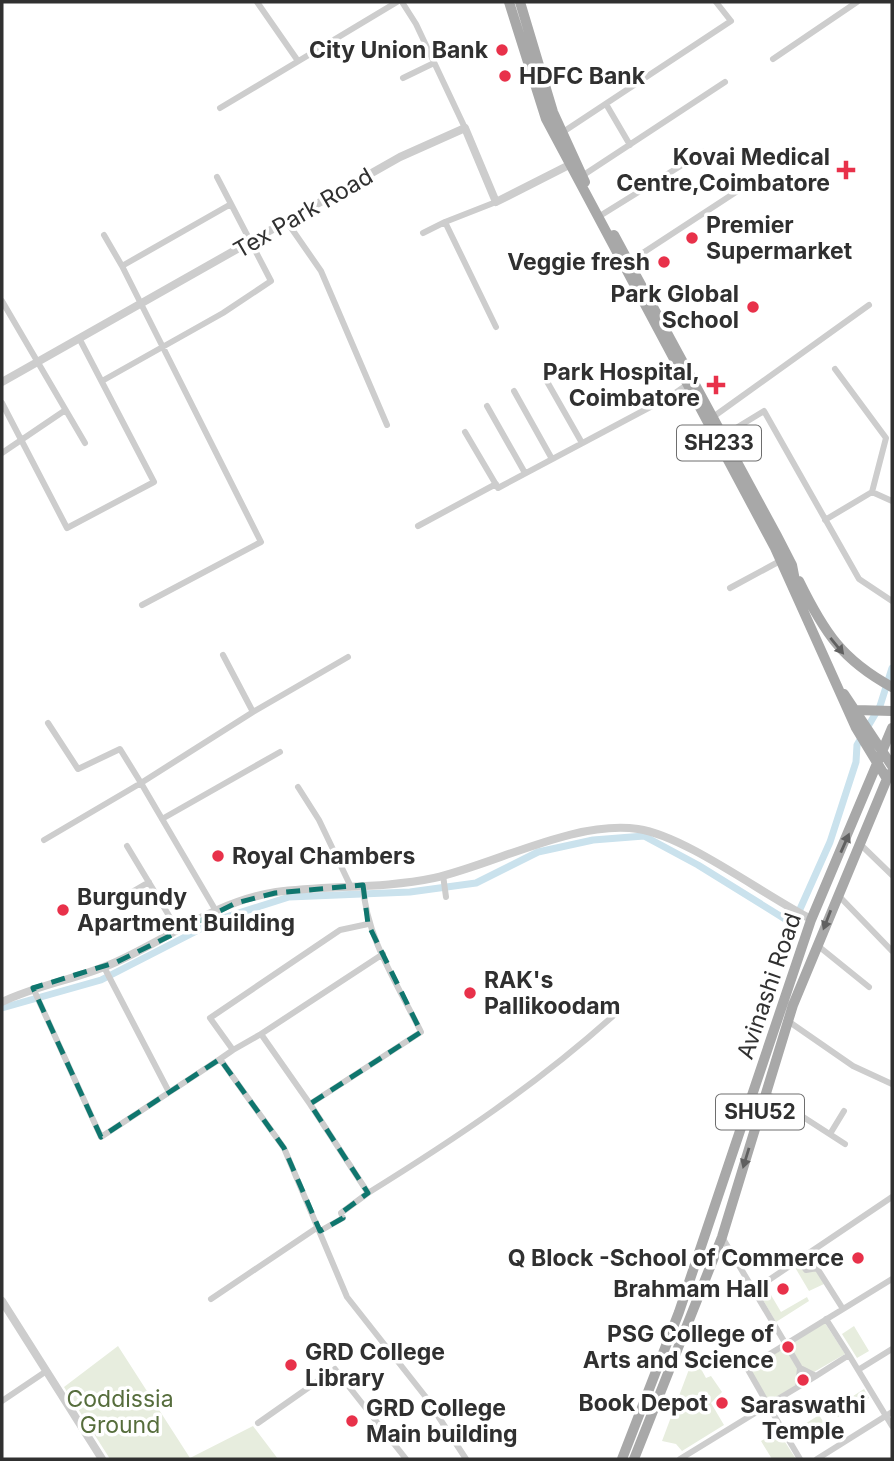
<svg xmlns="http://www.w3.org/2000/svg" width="894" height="1461" font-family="Inter,sans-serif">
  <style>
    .green { fill: #e7edde }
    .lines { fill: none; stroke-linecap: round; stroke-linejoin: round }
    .canal { stroke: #cae2ed; stroke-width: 7 }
    .minor { stroke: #cdcdcd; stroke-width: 6 }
    .tertiary { stroke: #cdcdcd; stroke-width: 8 }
    .primary { stroke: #a8a8a8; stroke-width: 10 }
    .oneway { fill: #606060 }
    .marked { fill: none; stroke: #0f766e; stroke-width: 5; stroke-dasharray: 14 9; stroke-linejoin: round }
    .poi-dot { fill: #e8314a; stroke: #fff; stroke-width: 2.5 }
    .labels { text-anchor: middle; stroke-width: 7; stroke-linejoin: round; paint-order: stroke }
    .shield { fill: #fff; stroke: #6e6e6e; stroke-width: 2 }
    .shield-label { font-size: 21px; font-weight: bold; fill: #303030 }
    .poi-label { font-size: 23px; font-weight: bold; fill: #303030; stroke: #fff; text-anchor: end }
    .street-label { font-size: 23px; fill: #303030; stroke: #fff }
    .park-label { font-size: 23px; fill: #566d3c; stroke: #fff }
  </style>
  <rect width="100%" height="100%" fill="#fff"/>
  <path class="green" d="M798 1262 818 1272 824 1284 809 1291 793 1264Z
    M771 1295 781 1312 807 1297 809 1301 776 1322 763 1300Z
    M825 1323 845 1354 814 1372 802 1367 789 1345Z
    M854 1326 869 1351 857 1358 842 1334Z
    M118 1346 190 1458 253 1426 278 1459H110L64 1387Z
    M785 1348 798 1369 795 1386 769 1402 748 1370Z
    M694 1356 706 1378 711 1376 722 1392 711 1403 724 1425 682 1451 676 1444 662 1441Z
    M864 1389 869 1398 838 1417 833 1409Z
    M819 1415 826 1426 800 1442 794 1431Z
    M778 1431 796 1459H772L761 1441Z"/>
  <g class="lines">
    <path class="canal" d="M792 927 830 842 856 762 857 745 880 706 892 668
      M2 1008 101 980 220 919 289 897 410 892 476 883 538 852 593 840 644 836 698 865 793 924"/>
    <path class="minor" d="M257 2 298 61
      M402 2 416 24 465 128
      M773 59 857 2
      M403 78 434 63
      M606 104 630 145
      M220 108 397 2
      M563 132 731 21 716 2
      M582 176 725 82
      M603 214 703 152
      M287 222 321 271 387 425
      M423 233 445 222
      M104 235 122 266 231 204
      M629 262 762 175
      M122 266 261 542 142 605
      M2 301 85 443
      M496 327 445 222 496 202
      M545 378 582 443
      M102 381 223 313 271 281 217 177
      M514 391 552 459
      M2 403 67 528 154 482 79 338
      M487 406 525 473
      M713 417 869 305
      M465 432 498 488 671 396 688 384
      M723 436 764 411 859 579 892 601
      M2 453 64 411
      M872 492 892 501
      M825 520 872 492 886 438 835 369
      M418 526 496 484
      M730 588 780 561
      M253 712 348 657
      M298 787 319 820 351 887
      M162 819 280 752
      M44 840 141 783 120 749 78 769 48 723
      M859 843 892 875
      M127 846 177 929
      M443 875 446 897
      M363 885C366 938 398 985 421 1032L310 1104 261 1034 383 954
      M838 895 892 951
      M113 903 149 882
      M216 911 141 783 253 712 223 655
      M817 945 869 987
      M104 967 169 1092
      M33 988 101 1137 220 1059
      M788 1021 853 1066 892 1084
      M261 1034 233 1050 210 1018 340 930 368 924
      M233 1050 220 1059 284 1148 347 1297 425 1396 466 1459
      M766 1093 845 1144
      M310 1104 368 1193 341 1213 343 1218 320 1231
      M830 1134 844 1111
      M368 1193C455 1139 536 1085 613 1016
      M722 1237 800 1368 798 1387 768 1405 800 1459
      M798 1259 806 1270 817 1268 843 1309
      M754 1290 892 1197
      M211 1299 318 1227
      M826 1319 849 1355
      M800 1368 816 1376 849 1355 892 1426
      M858 1370 892 1349
      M798 1387 816 1376
      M2 1401 45 1372
      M258 1423 335 1369 406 1459
      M680 1459 768 1405 747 1368 892 1279
      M817 1459 892 1412"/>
    <path class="tertiary" d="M2 382 400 157 465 128 496 202 575 162
      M2 1002C39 984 79 979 116 962 169 938 217 901 276 892 328 885 382 889 434 878 496 864 574 820 638 829 686 836 765 896 811 919
      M2 1301 102 1459"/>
    <path class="primary" d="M509 2 546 119 775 548 856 728 887 779
      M520 2 553 112 585 182
      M614 235 777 536 792 565 797 591
      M799 581C824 632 842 660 892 687
      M844 694 892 766
      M856 710 892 711
      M622 1459 679 1312 811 920 892 728
      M634 1459 722 1237 793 1005 889 774"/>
  </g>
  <defs><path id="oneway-solid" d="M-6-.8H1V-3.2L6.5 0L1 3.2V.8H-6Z" transform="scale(1.75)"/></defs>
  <g class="oneway">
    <use href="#oneway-solid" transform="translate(837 646) rotate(51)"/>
    <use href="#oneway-solid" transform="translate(845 843) rotate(-66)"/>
    <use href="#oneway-solid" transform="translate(827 920) rotate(111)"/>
    <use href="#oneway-solid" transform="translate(746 1158) rotate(107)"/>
  </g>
  <path class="marked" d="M363 885 368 924 421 1032 310 1104 368 1193 341 1213 343 1218 320 1231 284 1148 220 1059 101 1137 33 988 117 962 236 903 275 893Z"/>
  <g class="poi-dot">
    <circle cx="502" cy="50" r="7"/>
    <circle cx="505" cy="76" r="7"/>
    <path d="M842.5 159.5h7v7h7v7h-7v7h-7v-7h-7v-7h7z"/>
    <circle cx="692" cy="238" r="7"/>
    <circle cx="664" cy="262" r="7"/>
    <circle cx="753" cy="307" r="7"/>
    <path d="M712.5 374.5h7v7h7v7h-7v7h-7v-7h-7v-7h7z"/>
    <circle cx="218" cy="856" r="7"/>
    <circle cx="63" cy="910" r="7"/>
    <circle cx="470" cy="993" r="7"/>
    <circle cx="858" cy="1258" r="7"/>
    <circle cx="783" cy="1289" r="7"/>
    <circle cx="788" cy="1347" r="7"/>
    <circle cx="291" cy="1365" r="7"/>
    <circle cx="803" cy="1380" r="7"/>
    <circle cx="722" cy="1403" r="7"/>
    <circle cx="352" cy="1421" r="7"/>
  </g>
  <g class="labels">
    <g class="shield">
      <rect x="677" y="425.5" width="84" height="35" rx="5"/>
      <rect x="716" y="1094.5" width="88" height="35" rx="5"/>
    </g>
    <g class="shield-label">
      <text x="719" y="450">SH233</text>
      <text x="760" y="1119">SHU52</text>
    </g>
    <g class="poi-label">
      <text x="488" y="58">City Union Bank</text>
      <text x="519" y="84" text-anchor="start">HDFC Bank</text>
      <text x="830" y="165">Kovai Medical<tspan x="830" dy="26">Centre,Coimbatore</tspan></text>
      <text x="706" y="233" text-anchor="start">Premier<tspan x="706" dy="26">Supermarket</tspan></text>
      <text x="650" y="270">Veggie fresh</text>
      <text x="739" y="302">Park Global<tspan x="739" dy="26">School</tspan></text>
      <text x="700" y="380">Park Hospital,<tspan x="700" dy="26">Coimbatore</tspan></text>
      <text x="232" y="864" text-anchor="start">Royal Chambers</text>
      <text x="77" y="905" text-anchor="start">Burgundy<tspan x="77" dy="26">Apartment Building</tspan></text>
      <text x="484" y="988" text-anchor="start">RAK's<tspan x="484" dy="26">Pallikoodam</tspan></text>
      <text x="844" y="1266">Q Block -School of Commerce</text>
      <text x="769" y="1297">Brahmam Hall</text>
      <text x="774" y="1342">PSG College of<tspan x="774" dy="26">Arts and Science</tspan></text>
      <text x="305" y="1360" text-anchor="start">GRD College<tspan x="305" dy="26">Library</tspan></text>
      <text x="708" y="1411">Book Depot</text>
      <text x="803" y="1413" text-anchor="middle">Saraswathi<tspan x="803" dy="26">Temple</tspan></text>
      <text x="366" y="1416" text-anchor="start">GRD College<tspan x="366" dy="26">Main building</tspan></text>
    </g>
    <g class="street-label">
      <text transform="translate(303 213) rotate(-30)" y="8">Tex Park Road</text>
      <text transform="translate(769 986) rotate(-71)" y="8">Avinashi Road</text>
    </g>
    <g class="park-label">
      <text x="120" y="1407">Coddissia<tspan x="120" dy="26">Ground</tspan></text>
    </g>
  </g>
  <rect width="894" height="1461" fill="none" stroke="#303030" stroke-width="7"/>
</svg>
